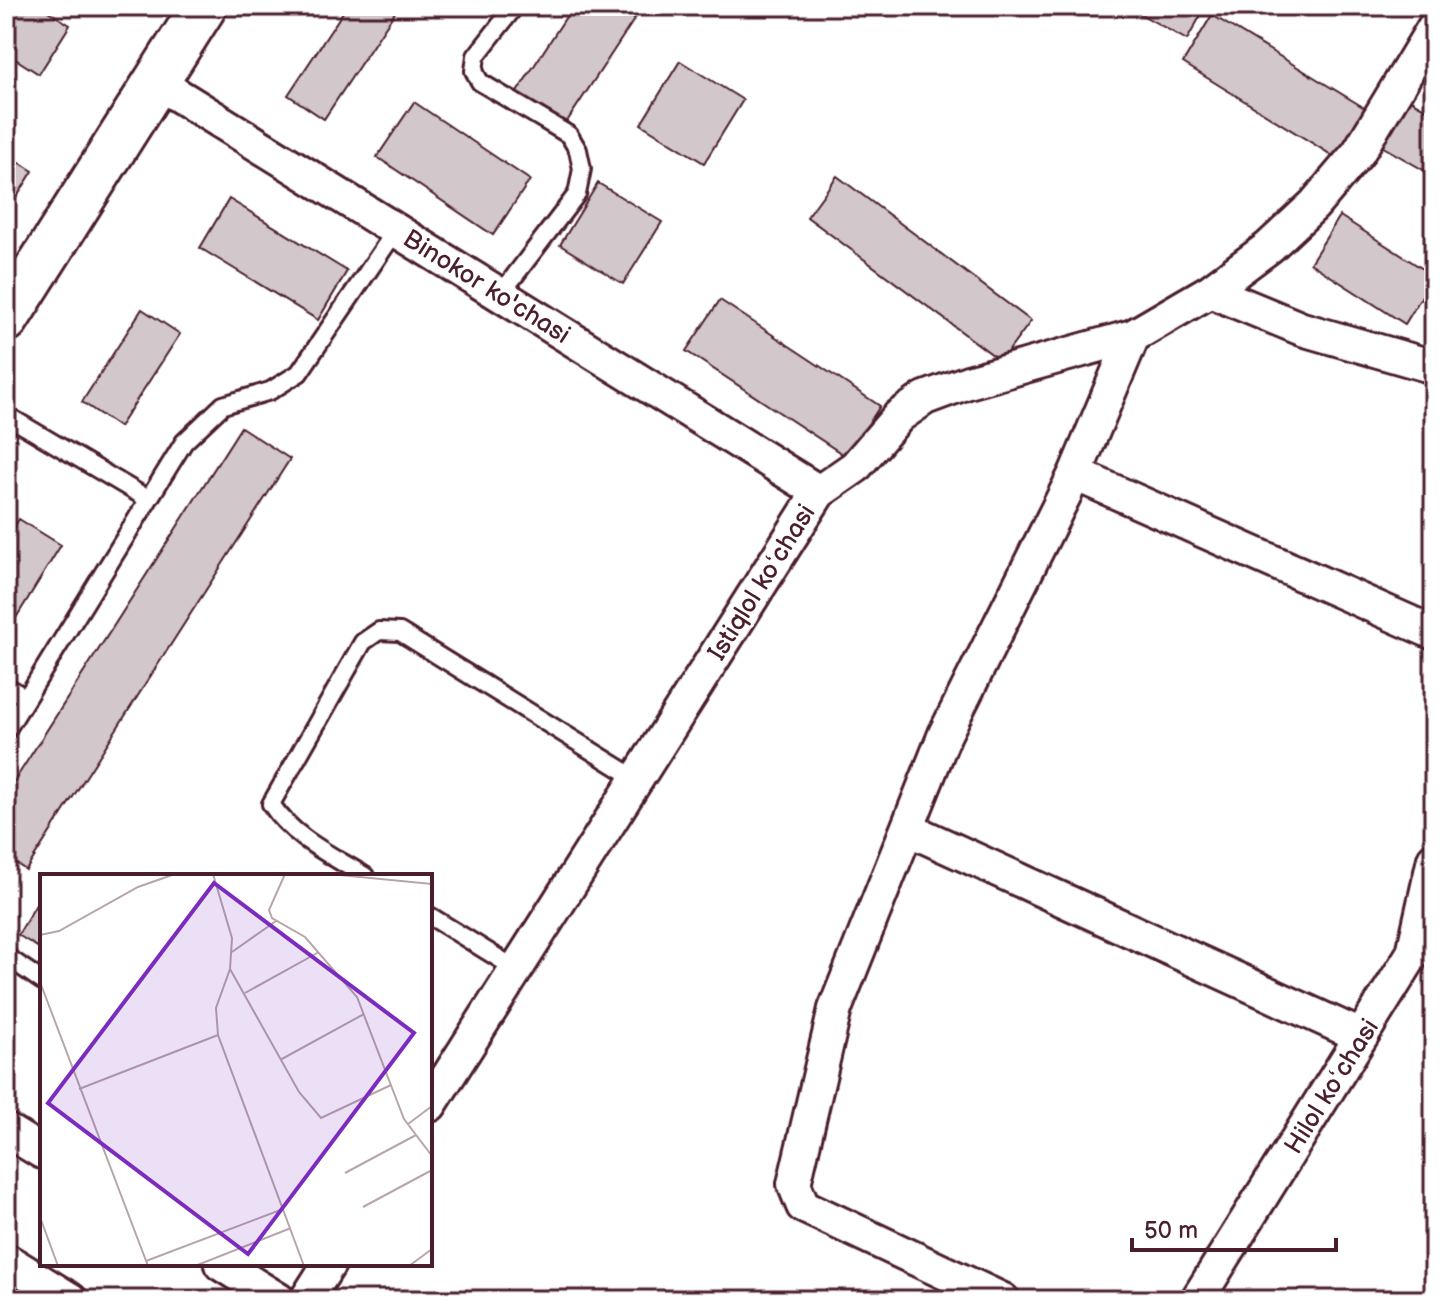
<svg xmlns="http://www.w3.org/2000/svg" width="1440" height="1306" font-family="'Balsamiq Sans',sans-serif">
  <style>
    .building { fill: #d2c7cb; stroke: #4a1f2b; stroke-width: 2 }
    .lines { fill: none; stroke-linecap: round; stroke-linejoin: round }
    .lane-casing { stroke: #4a1f2b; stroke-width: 22 }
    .street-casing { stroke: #4a1f2b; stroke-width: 38 }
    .secondary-casing { stroke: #4a1f2b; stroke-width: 50 }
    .lane { stroke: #fff; stroke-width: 16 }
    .street { stroke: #fff; stroke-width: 32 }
    .secondary { stroke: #fff; stroke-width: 44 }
    .labels { text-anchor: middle; stroke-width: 6; stroke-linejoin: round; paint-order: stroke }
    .street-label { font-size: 26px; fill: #4a1f2b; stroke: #fff }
    .inset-road { fill: none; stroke: #b7a5aa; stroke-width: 2 }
    .view { fill: #7b2cbf; fill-opacity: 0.15; stroke: #7b2cbf; stroke-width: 4 }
    .inset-edge { fill: none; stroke: #4a1f2b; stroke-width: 4 }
  </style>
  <rect width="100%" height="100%" fill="#fff"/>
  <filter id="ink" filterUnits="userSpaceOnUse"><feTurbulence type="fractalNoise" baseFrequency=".0125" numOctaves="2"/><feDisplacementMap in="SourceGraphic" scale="16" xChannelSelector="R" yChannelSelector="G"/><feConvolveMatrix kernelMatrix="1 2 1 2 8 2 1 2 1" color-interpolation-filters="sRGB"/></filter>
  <g filter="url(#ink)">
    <path class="building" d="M6 6H40L70 25 39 74 6 53Z
      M347 6H399L324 119 288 95Z
      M573 6H643L556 138 508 106Z
      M1126 6H1206L1187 40Z
      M1212 15 1368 110 1338 159 1183 63Z
      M680 61 743 100 704 163 641 124Z
      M1405 97 1434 113V176L1378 144Z
      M414 102 530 180 493 235 377 157Z
      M6 154 33 171 6 214Z
      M837 176 1031 321 1001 361 807 217Z
      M598 183 662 222 623 284 560 245Z
      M229 199 347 271 318 320 200 248Z
      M1340 216 1434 276 1405 324 1310 263Z
      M720 300 880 406 847 457 686 351Z
      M142 309 180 334 119 427 82 402Z
      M241 427 290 459 26 870 6 857V794Z
      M19 519 61 545 6 634V540Z
      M41 896 42 897V950L18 935Z"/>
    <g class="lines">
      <defs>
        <path id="lane" d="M500 295 577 194 582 169 578 150 569 135 480 82 474 71 476 56 515 6
          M6 415 148 499
          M6 686 26 698
          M6 731 184 442 223 405 270 391 299 373 396 230
          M365 876C331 855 293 838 271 804L363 642 379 631 400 632 637 779
          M430 916 516 969
          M6 956 42 981"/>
        <path id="street" d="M155 81 819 492
          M1210 291 1302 329 1434 367
          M1075 474 1434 633
          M908 829 1361 1036
          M430 1105 819 492 855 467 899 416 925 398 968 382 1133 336 1210 291 1269 247 1314 205 1358 153 1434 27
          M6 1130 42 1152
          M6 1260 71 1300
          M221 1264 279 1300
          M306 1300 329 1264
          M1003 1300 803 1206 794 1184 835 1009 945 734 1075 474 1133 336
          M1197 1300 1413 953 1434 859"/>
        <path id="secondary" d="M6 319 204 6"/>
      </defs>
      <use href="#lane" class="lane-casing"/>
      <use href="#street" class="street-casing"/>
      <use href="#secondary" class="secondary-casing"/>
      <use href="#lane" class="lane"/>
      <use href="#street" class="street"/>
      <use href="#secondary" class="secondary"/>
    </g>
  </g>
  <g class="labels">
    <g class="street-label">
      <text transform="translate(487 286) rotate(32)" y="9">Binokor ko'chasi</text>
      <text transform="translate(761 582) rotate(-58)" y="9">Istiqlol koʻchasi</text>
      <text transform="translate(1331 1086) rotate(-58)" y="9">Hilol koʻchasi</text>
    </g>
  </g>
  <g transform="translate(40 874)">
    <rect width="392" height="392" fill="#fff"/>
    <path class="inset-road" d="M173 0 192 64 190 95 176 134 178 161 264 392M245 0 229 36 232 44 265 63 317 123 364 245 392 282M289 0 392 10M0 61 19 57 98 13 135 0M192 78 236 47M190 95 259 218 281 244 351 211M0 108 108 392M205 119 279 78M240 186 324 140M39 215 178 161M368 250 392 232M305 299 376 261M323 333 392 296M0 343 18 392M106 387 243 335M155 392 251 354M369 392 392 375"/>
    <path class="view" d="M174 9 374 159 208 380 8 229Z"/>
    <rect width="392" height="392" class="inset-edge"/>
  </g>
  <rect width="1440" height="1306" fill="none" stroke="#fff" stroke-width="32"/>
  <rect x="16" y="16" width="1408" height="1274" fill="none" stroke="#4a1f2b" stroke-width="3" filter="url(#ink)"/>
  <path d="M1132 1238v12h204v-12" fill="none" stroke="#4a1f2b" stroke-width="4"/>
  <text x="1144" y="1238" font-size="24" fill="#4a1f2b" stroke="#ffffff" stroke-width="6" paint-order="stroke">50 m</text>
</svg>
